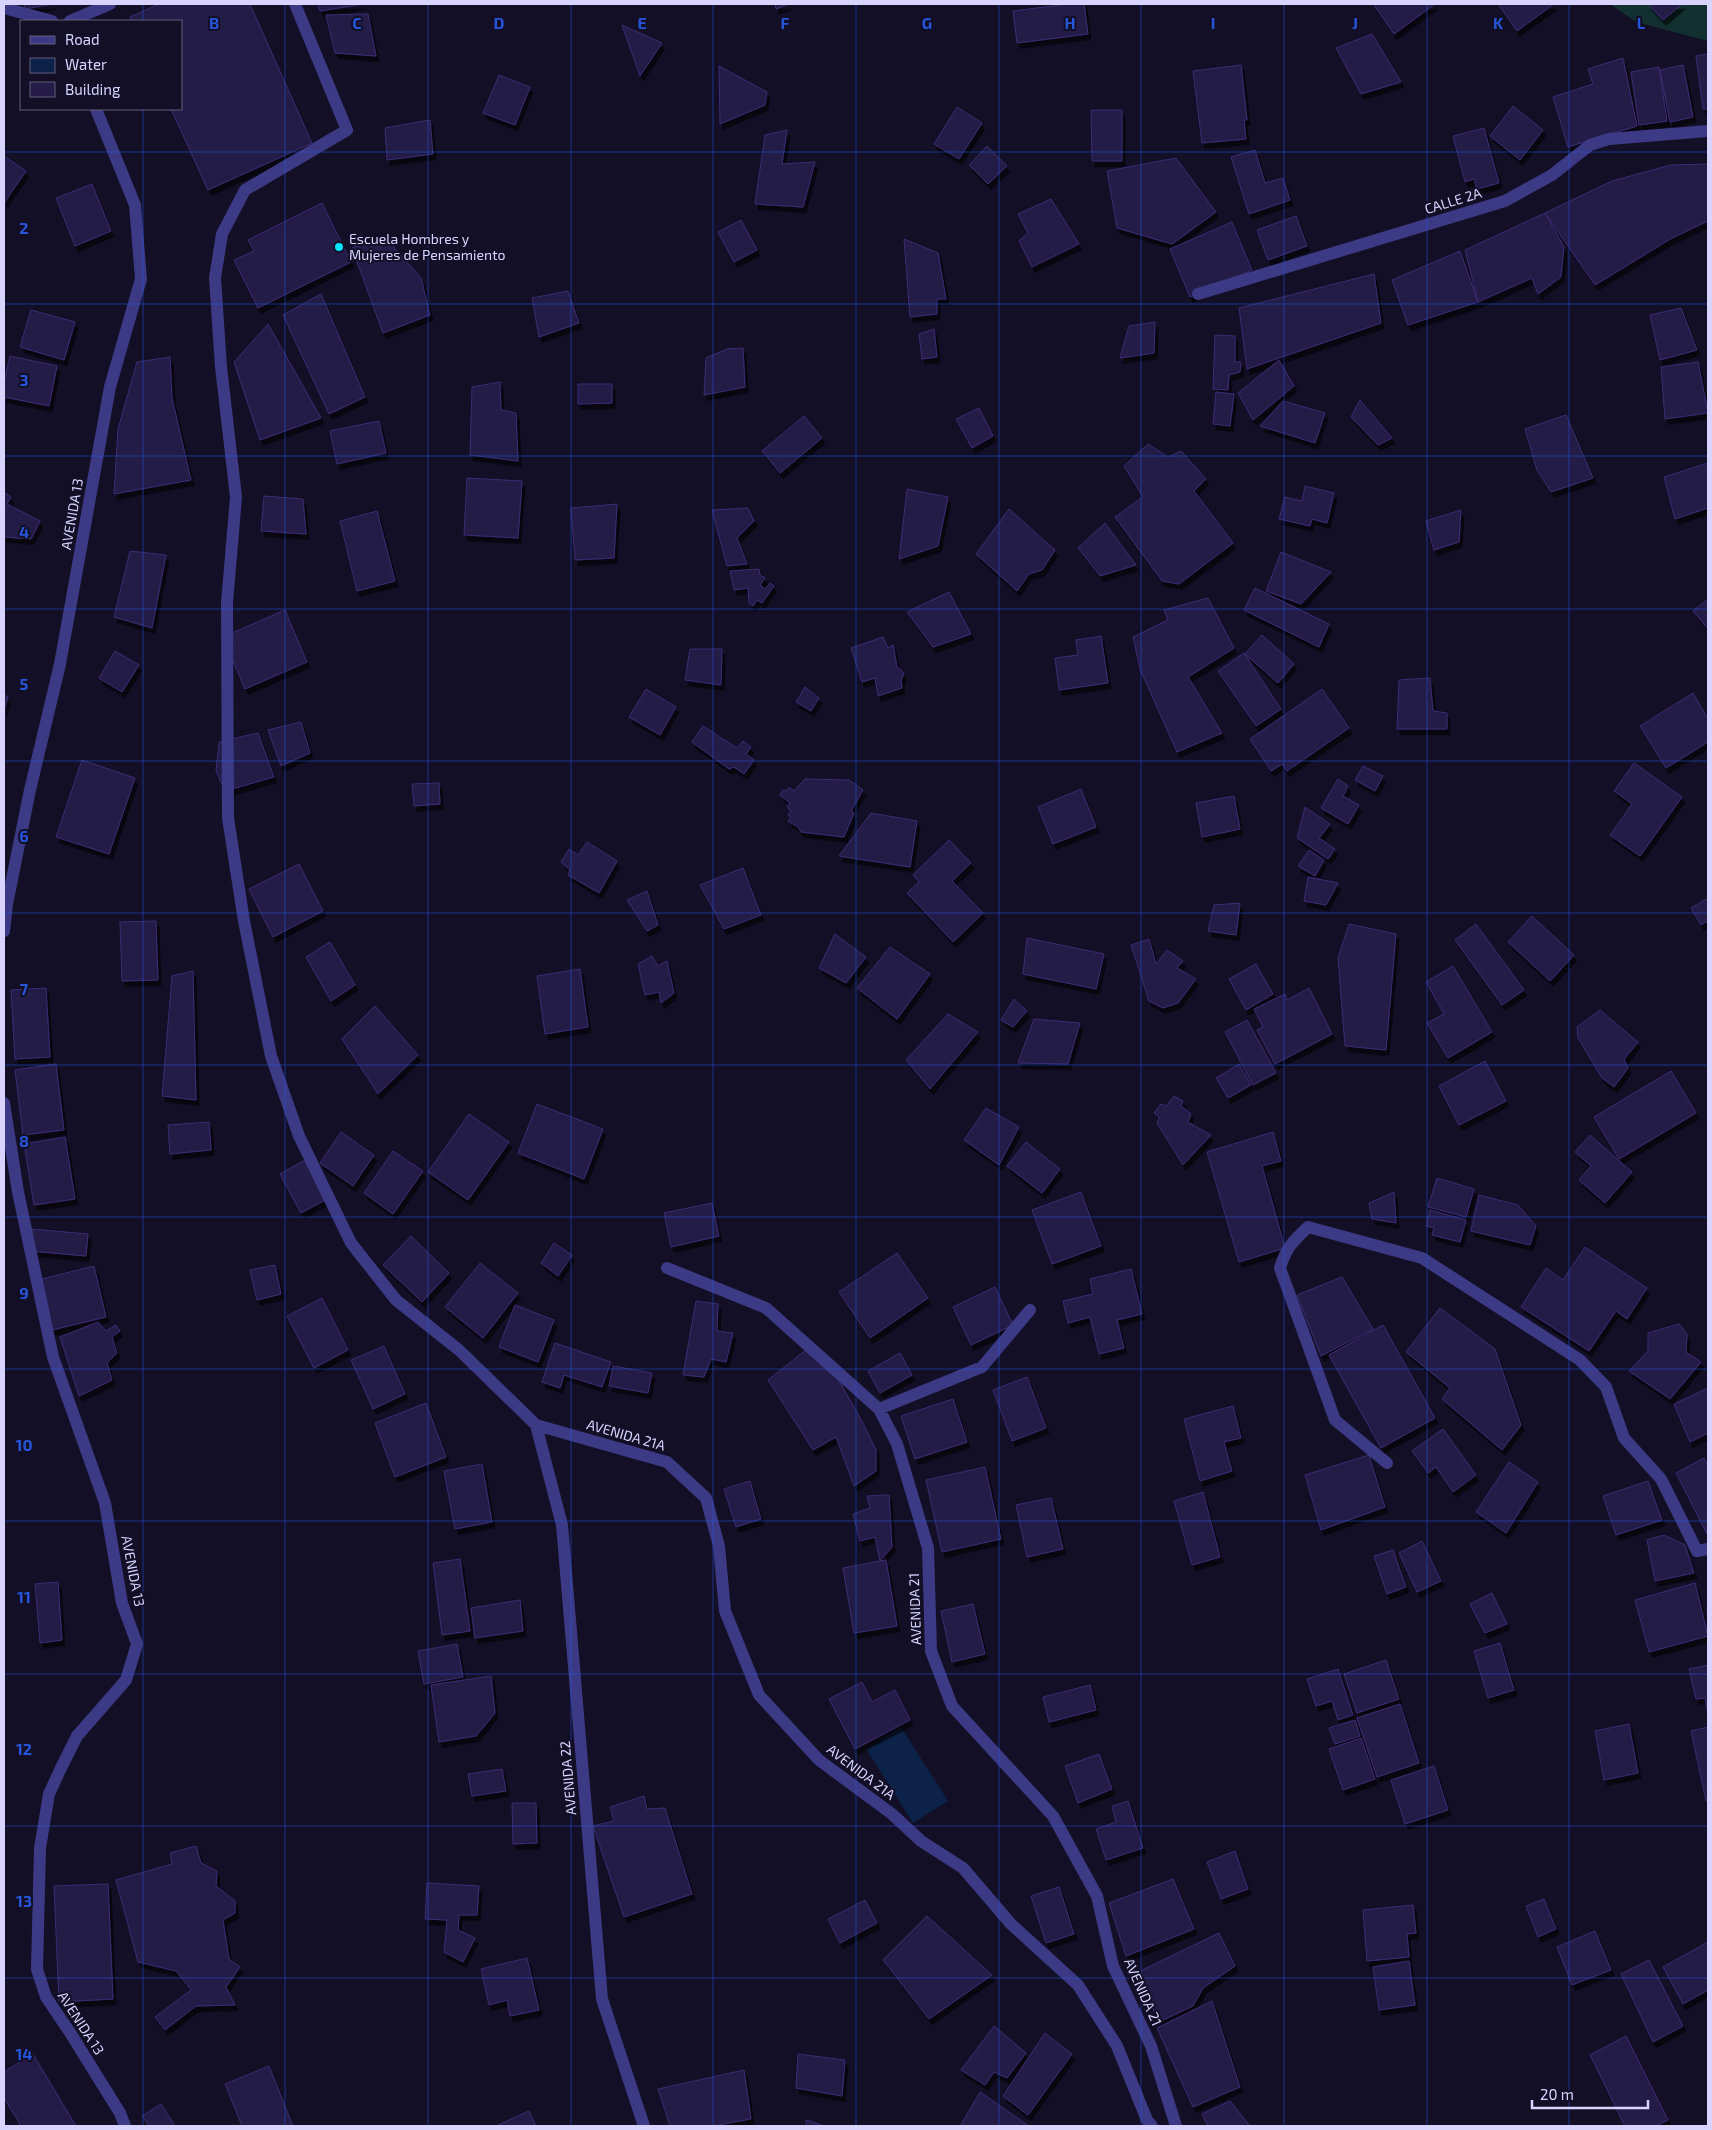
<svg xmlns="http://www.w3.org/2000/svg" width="1712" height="2130" font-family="'Exo 2',sans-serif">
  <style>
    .green { fill: #12302f }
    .water { fill: #0c2248 }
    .building { fill: #241b47; stroke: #3b2d73; filter: url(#shadow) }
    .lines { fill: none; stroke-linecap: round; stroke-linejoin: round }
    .minor { stroke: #3d3a85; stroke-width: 12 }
    .grid { fill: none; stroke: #2655da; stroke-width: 1; stroke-opacity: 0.55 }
    .poi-dot { fill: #00e5ff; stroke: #130f26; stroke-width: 2 }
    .labels { text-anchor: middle; stroke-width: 4; stroke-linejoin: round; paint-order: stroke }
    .street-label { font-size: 14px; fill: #d9d4ff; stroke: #130f26 }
    .poi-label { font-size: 14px; fill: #d9d4ff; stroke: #130f26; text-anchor: start }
    .grid-label { font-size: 16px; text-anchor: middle; font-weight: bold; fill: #2655da; stroke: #130f26; stroke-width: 4; stroke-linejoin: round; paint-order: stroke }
  </style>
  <defs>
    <filter id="shadow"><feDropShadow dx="3" dy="5.5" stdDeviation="0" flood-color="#0009"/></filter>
  </defs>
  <rect width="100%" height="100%" fill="#130f26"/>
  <path class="green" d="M1610 4H1708V41L1636 22Z"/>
  <path class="water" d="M901 1727 948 1801 913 1823 866 1749Z"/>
  <path class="building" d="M24 4H53L25 9Z
    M159 4H250L312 143 208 190 171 109H181V21H132L130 17Z
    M318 4H364L320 11Z
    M775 4H789L776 9Z
    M1069 4H1084L1088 34 1017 43 1013 11Z
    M1376 4H1435L1394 34 1374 5Z
    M1498 4H1554L1517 31Z
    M1648 4H1682L1663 20Z
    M368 14 376 56 335 53 326 15Z
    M622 25 662 43 640 76Z
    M1372 34 1401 82 1361 94 1336 48Z
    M1708 54V109H1703L1696 56Z
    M1623 58 1637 126 1568 147 1553 97 1593 84 1588 69Z
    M1241 65 1247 120H1244L1246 139 1202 143 1193 71Z
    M1683 65 1693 117 1670 122 1660 70Z
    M719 66 767 92 765 105 720 124Z
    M1659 67 1667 121 1639 125 1631 72Z
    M499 75 530 87 515 125 483 113Z
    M1513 106 1543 130 1520 160 1490 136Z
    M957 107 982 123 959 159 934 144Z
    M1091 110H1122V161H1092Z
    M430 120 433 154 387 160 385 128Z
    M1484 128 1499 183 1477 189 1474 179 1465 182 1453 136Z
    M787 130 782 164 815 162 803 207 755 204 765 135Z
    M987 146 1007 166 988 184 969 165Z
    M1255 150 1265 183 1283 178 1290 200 1249 214 1231 157Z
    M4 156 26 171 4 203Z
    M1176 158 1216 212 1172 244 1117 228 1107 171Z
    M1708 164V221L1672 238 1595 285 1545 213 1612 181 1671 165Z
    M92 184 111 231 75 246 56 198Z
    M1051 199 1079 244 1032 267 1019 241 1028 233 1018 214Z
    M322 203 351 262 258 308 234 260 254 251 248 240Z
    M1545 213 1564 247 1561 277 1538 294 1532 278 1478 302 1465 250Z
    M1296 216 1307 246 1268 260 1257 230Z
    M741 220 757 250 734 262 718 232Z
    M1232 222 1252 270 1190 297 1170 249Z
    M384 236 421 278 430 315 383 333 352 248Z
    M904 239 938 253 946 299H937V314L910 317Z
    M1460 251 1478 302 1408 325 1392 280Z
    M1374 274 1381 323 1247 369 1239 308Z
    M568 291 579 323 539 337 532 298Z
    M321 294 365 397 329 414 283 315Z
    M1681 308 1697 350 1660 360 1650 315Z
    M31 310 75 322 64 360 20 347Z
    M1155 322 1154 353 1120 358 1129 326Z
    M268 324 321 418 260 440 234 362Z
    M934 329 937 357 922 359 919 334Z
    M1215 335 1235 336V362H1241L1240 372 1229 375 1228 390 1213 389Z
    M743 348 745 387 704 395 706 358 727 349Z
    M10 356 57 366 49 406 4 397V383Z
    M170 357 172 398 191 480 114 494 118 429 137 362Z
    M1279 360 1294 386 1253 420 1238 393Z
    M1698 362 1708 413 1665 419 1661 367Z
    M500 382 501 410 516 413 518 461 470 455 472 387Z
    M578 384H612V403L578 404Z
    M1216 392 1234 394 1230 426 1213 424Z
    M1360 400 1392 438 1378 445 1351 417Z
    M1283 401 1325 413 1315 443 1260 426Z
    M979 408 993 436 972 448 956 419Z
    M1566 415 1593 478 1551 492 1537 470 1525 429Z
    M804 416 822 438 780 473 762 451Z
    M379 421 386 453 337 464 330 431Z
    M1148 444 1168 457 1181 451 1206 479 1194 491 1233 543 1179 584 1162 581 1115 517 1143 497 1124 466Z
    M1708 463V508L1675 519 1664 477Z
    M467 478 522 481 518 538 464 535Z
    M1305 486 1334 493 1327 523 1312 519 1310 526 1279 519 1285 497 1302 501Z
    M907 489 948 497 938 546 899 559Z
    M4 492 11 497 7 504 40 521 31 539 4 537Z
    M264 496 303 499 306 534 261 531Z
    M617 504 614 558 575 560 571 508Z
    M748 508 754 521 737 538 747 564 727 566 712 510Z
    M1009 509 1055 550 1042 570 1029 574 1017 591 976 554Z
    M1461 510 1459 542 1434 550 1426 521Z
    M377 511 395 581 357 591 340 521Z
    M1105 523 1136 565 1100 576 1078 548Z
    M130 551 166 555 152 628 114 617Z
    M1281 552 1331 572 1301 604 1266 591Z
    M759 569 760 575 765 578 760 585 765 589 770 583 774 586 762 603 757 600 753 606 749 603 748 588 734 590 730 571Z
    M1255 588 1329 624 1319 647 1244 610Z
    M949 592 971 634 933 647 907 612Z
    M1208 598 1234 648 1188 677 1222 733 1177 752 1140 669 1133 637 1168 620 1164 610Z
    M1708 599V629L1693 611Z
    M285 610 307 662 245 689 223 637Z
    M1262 635 1294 664 1278 683 1245 654Z
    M1101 636 1108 683 1059 690 1055 658 1078 655 1076 640Z
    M883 637 888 648 893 645 897 667 904 673 901 681 902 688 878 696 875 678 862 682 851 648Z
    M690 649H722L721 685 685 680Z
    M115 651 139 665 122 692 99 678Z
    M1244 653 1281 709 1256 726 1218 671Z
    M1430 678 1433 711 1447 713V729H1397L1399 680Z
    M805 687 819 698 811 711 796 702Z
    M646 689 676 707 660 735 629 717Z
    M1322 689 1349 728 1287 771 1282 764 1271 771 1250 739Z
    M1693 693 1708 719V742L1666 768 1640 726Z
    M4 695 8 697 4 710Z
    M301 722 310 753 281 766 268 730Z
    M703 726 737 748 743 741 751 747 746 754 754 760 744 774 734 767 729 769 692 742Z
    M258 733 274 777 225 791 216 771 219 742Z
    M82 760 135 778 109 854 56 837Z
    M1634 763 1682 797 1640 856 1610 835 1632 804 1614 791Z
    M1363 766 1383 776 1375 791 1355 780Z
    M805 779 849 780 863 790 851 811 854 813 844 837 801 832 798 827 788 821 791 817 788 815 791 811 787 807 790 803 780 795 783 790 786 791 789 787 794 791Z
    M1338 779 1348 786 1343 796 1359 805 1348 824 1321 808Z
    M439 783 440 804 414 806 412 784Z
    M1081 789 1096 827 1053 844 1038 807Z
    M1234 796 1240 829 1202 837 1196 803Z
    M1305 807 1330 824 1319 838 1335 849 1328 859 1297 838Z
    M871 813 917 821 910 867 839 856Z
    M949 840 971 863 952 881 983 913 953 942 907 893 919 882 913 875Z
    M587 842 617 861 599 893 568 875 570 870 561 862 569 849 578 855Z
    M1309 850 1324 860 1315 876 1298 866Z
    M299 864 323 911 273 937 249 889Z
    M743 868 761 915 724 929 700 885Z
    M1308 877 1338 883 1326 905 1304 901Z
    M647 891 658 925 647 931 627 900Z
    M1708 898V921L1701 925 1691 908Z
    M1240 903 1236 935 1208 931 1214 905Z
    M1532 916 1574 955 1550 981 1508 942Z
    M156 921 158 980 122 981 120 922Z
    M1349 924 1396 934 1386 1050 1345 1046 1338 958Z
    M1476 924 1524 990 1502 1005 1455 940Z
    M835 934 866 957 846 983 819 968Z
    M1027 938 1104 954 1096 989 1023 974Z
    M1149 939 1156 964 1167 950 1183 961 1177 968 1196 979 1178 1003 1163 1008 1149 1001 1131 945Z
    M330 942 355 985 331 1001 306 957Z
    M890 947 930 974 897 1019 857 988Z
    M652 956 658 966 667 961 674 993 661 1003 659 992 645 995 638 964Z
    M1256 964 1273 994 1246 1010 1229 979Z
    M1453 966 1492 1032 1448 1058 1427 1023 1444 1014 1426 982Z
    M580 969 588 1027 545 1034 537 976Z
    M193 971 196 1100 162 1096 172 976Z
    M46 988 50 1057 15 1059 11 990Z
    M1309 988 1332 1034 1275 1064 1257 1030 1263 1027 1254 1009 1285 994 1287 1000Z
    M1014 999 1027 1011 1013 1027 1001 1020Z
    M375 1006 418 1055 378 1094 342 1039Z
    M1600 1010 1638 1042 1624 1059 1628 1068 1614 1087 1602 1078 1578 1038 1577 1027Z
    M948 1014 978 1032 930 1089 906 1060Z
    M1034 1019 1080 1023 1068 1064 1018 1063Z
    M1247 1020 1276 1073 1253 1085 1225 1032Z
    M1485 1061 1506 1101 1459 1125 1439 1086Z
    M56 1064 64 1130 23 1135 15 1070Z
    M1239 1064 1251 1085 1228 1098 1216 1078Z
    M1671 1071 1696 1113 1619 1159 1594 1117Z
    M1174 1096 1183 1101 1181 1106 1191 1114 1188 1122 1211 1135 1183 1165 1157 1123 1159 1117 1154 1113 1161 1104 1166 1106Z
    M537 1104 603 1129 584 1179 518 1153Z
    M986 1108 1019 1127 999 1165 964 1140Z
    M469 1114 509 1142 468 1200 428 1172Z
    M209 1122 211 1150 170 1154 168 1125Z
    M341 1132 374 1155 353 1186 320 1163Z
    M1273 1132 1281 1161 1262 1166 1285 1248 1239 1262 1207 1152Z
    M1590 1135 1632 1172 1605 1203 1579 1180 1591 1166 1575 1152Z
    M65 1137 75 1199 34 1205 24 1144Z
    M1026 1142 1060 1169 1042 1193 1007 1166Z
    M393 1151 423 1171 393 1214 364 1193Z
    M307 1159 327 1199 301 1213 280 1174Z
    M1437 1178 1474 1189 1466 1217 1428 1207Z
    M1081 1192 1101 1246 1052 1264 1032 1210Z
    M1394 1192 1396 1223 1372 1219 1369 1203Z
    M1479 1195 1518 1205 1536 1226 1530 1245 1471 1231Z
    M712 1203 719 1236 671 1247 664 1213Z
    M1430 1210 1466 1220 1460 1242 1432 1235 1434 1228 1426 1226Z
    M32 1229 88 1234 86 1256 30 1251Z
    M411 1236 449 1273 422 1302 383 1265Z
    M554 1243 572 1255 558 1276 541 1263Z
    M1585 1247 1647 1288 1627 1319 1616 1311 1589 1351 1521 1307 1546 1268 1563 1280Z
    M897 1253 928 1298 870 1338 839 1292Z
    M480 1263 518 1293 483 1338 445 1307Z
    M275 1265 281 1294 257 1300 250 1270Z
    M94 1266 106 1317 48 1331 38 1280Z
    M1131 1269 1142 1314 1117 1320 1124 1348 1099 1354 1090 1317 1068 1323 1063 1301 1093 1294 1090 1279Z
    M1342 1277 1373 1329 1321 1356 1297 1295Z
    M995 1287 1013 1325 971 1345 953 1307Z
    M322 1298 348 1350 314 1368 287 1316Z
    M696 1301 718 1304 717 1331 733 1333 726 1362 711 1359 704 1377 683 1375Z
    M515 1305 554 1320 538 1362 499 1347Z
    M1440 1308 1495 1349 1521 1425 1502 1450 1442 1399 1450 1388 1406 1352Z
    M98 1322 106 1331 116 1325 120 1331 112 1337 117 1353 107 1363 112 1380 79 1396 60 1337Z
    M1679 1324 1687 1334 1686 1352 1701 1362 1670 1399 1629 1371 1648 1351V1333Z
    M1383 1325 1435 1418 1381 1448 1329 1355Z
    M555 1343 611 1362 602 1387 564 1375 560 1388 542 1382Z
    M384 1346 405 1394 373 1409 351 1360Z
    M807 1349 838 1379 863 1423 876 1450V1471L854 1486 836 1437 813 1450 768 1380Z
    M900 1353 912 1375 880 1393 868 1371Z
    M613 1366 652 1373 648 1393 609 1386Z
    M1027 1377 1046 1428 1012 1441 993 1390Z
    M1708 1388V1433L1690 1442 1674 1404Z
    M953 1399 967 1442 915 1459 901 1416Z
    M426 1403 446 1457 395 1477 375 1423Z
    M1233 1406 1241 1438 1224 1442 1232 1471 1200 1481 1184 1419Z
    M1443 1429 1476 1475 1453 1492 1436 1467 1428 1473 1412 1451Z
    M1369 1455 1385 1507 1321 1530 1305 1475Z
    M1704 1458 1708 1467 1707 1534 1676 1473Z
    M1509 1462 1538 1482 1506 1533 1476 1512Z
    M482 1464 492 1522 455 1529 444 1471Z
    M985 1467 1001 1539 942 1552 926 1480Z
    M750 1481 761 1519 736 1527 724 1489Z
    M1648 1481 1662 1520 1616 1535 1603 1496Z
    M1203 1492 1220 1557 1192 1565 1174 1501Z
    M889 1495 892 1547 880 1561 875 1537 860 1541 853 1514 870 1508 867 1496Z
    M1051 1498 1063 1549 1027 1557 1016 1505Z
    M1664 1535 1685 1545 1694 1573 1655 1581 1647 1540Z
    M1422 1541 1441 1581 1417 1592 1399 1553Z
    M1393 1550 1406 1587 1387 1594 1374 1556Z
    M460 1559 470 1631 442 1635 433 1563Z
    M886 1560 897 1626 854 1633 843 1568Z
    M58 1582 62 1640 40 1643 35 1584Z
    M1695 1583 1708 1636 1649 1652 1635 1600Z
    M1492 1593 1507 1624 1485 1633 1470 1604Z
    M520 1600 523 1631 475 1638 471 1608Z
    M973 1604 985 1654 952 1662 941 1611Z
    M1500 1643 1514 1690 1488 1698 1474 1651Z
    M457 1644 463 1677 424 1684 418 1651Z
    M1386 1660 1399 1699 1357 1713 1344 1674Z
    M1708 1665V1715L1705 1698 1696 1699 1689 1669Z
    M1338 1669 1353 1715 1338 1720 1332 1701 1316 1706 1307 1679Z
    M491 1676 495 1713 476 1736 439 1742 431 1685Z
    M862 1682 872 1702 895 1690 910 1720 855 1749 829 1699Z
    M1090 1685 1096 1710 1049 1722 1043 1697Z
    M1400 1704 1419 1763 1377 1777 1357 1718Z
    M1355 1720 1360 1736 1335 1744 1329 1728Z
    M1629 1724 1638 1773 1604 1780 1595 1731Z
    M1708 1727V1801H1706L1691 1731Z
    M1361 1738 1375 1779 1343 1790 1329 1749Z
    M1099 1754 1112 1789 1078 1803 1065 1766Z
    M1434 1766 1448 1810 1405 1824 1391 1780Z
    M502 1769 506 1791 472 1796 468 1774Z
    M644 1796 647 1809 665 1808 692 1894 624 1917 593 1826 614 1821 610 1807Z
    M1128 1801 1143 1848 1106 1860 1096 1829 1116 1822 1112 1806Z
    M512 1803H536L537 1843 513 1844Z
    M196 1846 201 1863 217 1871 216 1886 235 1901V1913L223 1920 229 1959 240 1967 226 1987 235 2005 196 2006 165 2030 155 2017 191 1990 176 1971 138 1962 116 1880 172 1864 170 1853Z
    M1235 1851 1248 1889 1221 1899 1207 1862Z
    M1173 1879 1194 1929 1126 1956 1109 1903Z
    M427 1883 479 1886 477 1915H459L458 1930 475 1938 463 1962 444 1952 447 1920 425 1919Z
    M108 1884 113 1999 59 2002 54 1886Z
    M1059 1887 1074 1934 1046 1943 1031 1896Z
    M1544 1899 1556 1929 1538 1937 1526 1906Z
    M865 1900 877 1923 840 1943 828 1919Z
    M1413 1905 1416 1933 1407 1934 1409 1957 1367 1961 1363 1910Z
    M927 1916 992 1975 929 2019 883 1960Z
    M1595 1931 1611 1970 1572 1985 1557 1947Z
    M1219 1933 1235 1966 1203 1988 1193 2006 1159 2022 1136 1973Z
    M1708 1942V1990L1683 2004 1663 1967Z
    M527 1958 539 2010 510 2016 507 2000 489 2005 481 1969Z
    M1649 1960 1683 2026 1653 2042 1621 1974Z
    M1409 1961 1415 2005 1379 2010 1373 1967Z
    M1212 2001 1240 2087 1193 2107 1157 2028Z
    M994 2026 1026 2053 1007 2078 994 2072 985 2085 961 2070Z
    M1045 2033 1072 2054 1028 2115 1003 2096Z
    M1626 2036 1668 2120 1656 2126H1625L1590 2055Z
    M33 2054 76 2126H21L4 2098V2072Z
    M798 2054 845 2060 842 2096 796 2088Z
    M269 2066 293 2126H242L225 2084Z
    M744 2070 751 2119 712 2126H670L658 2089Z
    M980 2092 1029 2126H964L961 2125Z
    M1230 2101 1250 2126H1208L1202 2114Z
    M161 2104 175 2126H149L142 2116Z
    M529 2111 536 2126H499L498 2125Z
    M806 2120 825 2126H806Z"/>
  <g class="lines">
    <path class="minor" d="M295 4 347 130 245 190 222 234 215 278 221 367 236 497 227 603 228 818 244 921 271 1056 299 1136 351 1243 396 1300 459 1350 536 1425 667 1462 706 1498 719 1546 725 1611 759 1695 819 1760 892 1814 921 1841 963 1868 1011 1924 1078 1985 1117 2046 1147 2120 1152 2126
      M4 8 52 21
      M70 21 110 4
      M1198 294 1505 201 1552 175 1590 145 1609 139 1708 131
      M4 931 7 904 30 790 60 664 110 387 141 279 135 205 96 109
      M4 1103 18 1192 53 1357 105 1503 122 1603 137 1644 126 1680 77 1736 61 1768 49 1794 40 1848 37 1969 46 1997 71 2034 120 2113 125 2126
      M667 1268 766 1308 879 1409 897 1444 928 1548 931 1651 952 1706 1053 1816 1097 1896 1113 1966 1151 2046 1176 2126
      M879 1409 982 1367 1030 1310
      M536 1425 562 1525 602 1999 644 2126
      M1387 1463 1335 1420 1280 1268C1286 1248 1293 1241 1308 1227L1422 1258 1580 1360 1606 1387 1624 1438 1661 1479 1697 1551 1708 1549"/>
  </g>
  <path class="grid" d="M143 4V21M285 4V2126M428 4V2126M571 4V2126M713 4V2126M856 4V2126M999 4V2126M1141 4V2126M1284 4V2126M1427 4V2126M1569 4V2126M143 109V2126M4 152H1708M4 304H1708M4 456H1708M4 609H1708M4 761H1708M4 913H1708M4 1065H1708M4 1217H1708M4 1369H1708M4 1521H1708M4 1674H1708M4 1826H1708M4 1978H1708"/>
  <circle class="poi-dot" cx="339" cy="247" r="5"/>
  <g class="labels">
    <g class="street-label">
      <text transform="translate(1453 201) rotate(-17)" y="5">CALLE 2A</text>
      <text transform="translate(72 514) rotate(-80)" y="5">AVENIDA 13</text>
      <text transform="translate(626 1435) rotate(16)" y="5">AVENIDA 21A</text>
      <text transform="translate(133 1571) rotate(79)" y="5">AVENIDA 13</text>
      <text transform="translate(915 1609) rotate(-92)" y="5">AVENIDA 21</text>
      <text transform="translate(861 1772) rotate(37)" y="5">AVENIDA 21A</text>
      <text transform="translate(568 1778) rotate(-95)" y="5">AVENIDA 22</text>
      <text transform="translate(1143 1992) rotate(66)" y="5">AVENIDA 21</text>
      <text transform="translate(81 2023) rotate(57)" y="5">AVENIDA 13</text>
    </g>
    <g class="poi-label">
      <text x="349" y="244">Escuela Hombres y<tspan x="349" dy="16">Mujeres de Pensamiento</tspan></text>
    </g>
  </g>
  <g class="grid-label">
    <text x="214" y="29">B</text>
    <text x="357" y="29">C</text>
    <text x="499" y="29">D</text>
    <text x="642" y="29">E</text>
    <text x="785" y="29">F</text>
    <text x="927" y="29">G</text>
    <text x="1070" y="29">H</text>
    <text x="1213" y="29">I</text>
    <text x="1355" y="29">J</text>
    <text x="1498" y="29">K</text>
    <text x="1641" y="29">L</text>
    <text x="24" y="234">2</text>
    <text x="24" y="386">3</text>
    <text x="24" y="538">4</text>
    <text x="24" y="690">5</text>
    <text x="24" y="842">6</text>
    <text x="24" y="995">7</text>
    <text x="24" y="1147">8</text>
    <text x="24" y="1299">9</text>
    <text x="24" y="1451">10</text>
    <text x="24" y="1603">11</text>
    <text x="24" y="1755">12</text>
    <text x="24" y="1907">13</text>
    <text x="24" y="2060">14</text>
  </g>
  <rect width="1712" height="2130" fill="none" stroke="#d9d4ff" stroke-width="10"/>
  <rect x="20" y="20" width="162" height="90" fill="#130f26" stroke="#625e7d"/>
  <rect x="30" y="36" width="25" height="8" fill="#3d3a85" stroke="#625e7d"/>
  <text x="65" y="45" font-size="15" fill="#d9d4ff">Road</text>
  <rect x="30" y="58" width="25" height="15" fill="#0c2248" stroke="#625e7d"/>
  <text x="65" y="70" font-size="15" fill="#d9d4ff">Water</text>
  <rect x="30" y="82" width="25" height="15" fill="#241b47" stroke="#625e7d"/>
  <text x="65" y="95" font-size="15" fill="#d9d4ff">Building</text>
  <path d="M1532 2100v8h116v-8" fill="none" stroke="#d9d4ff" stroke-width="2.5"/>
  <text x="1540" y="2100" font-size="15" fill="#d9d4ff" stroke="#130f26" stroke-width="4" paint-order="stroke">20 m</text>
</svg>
